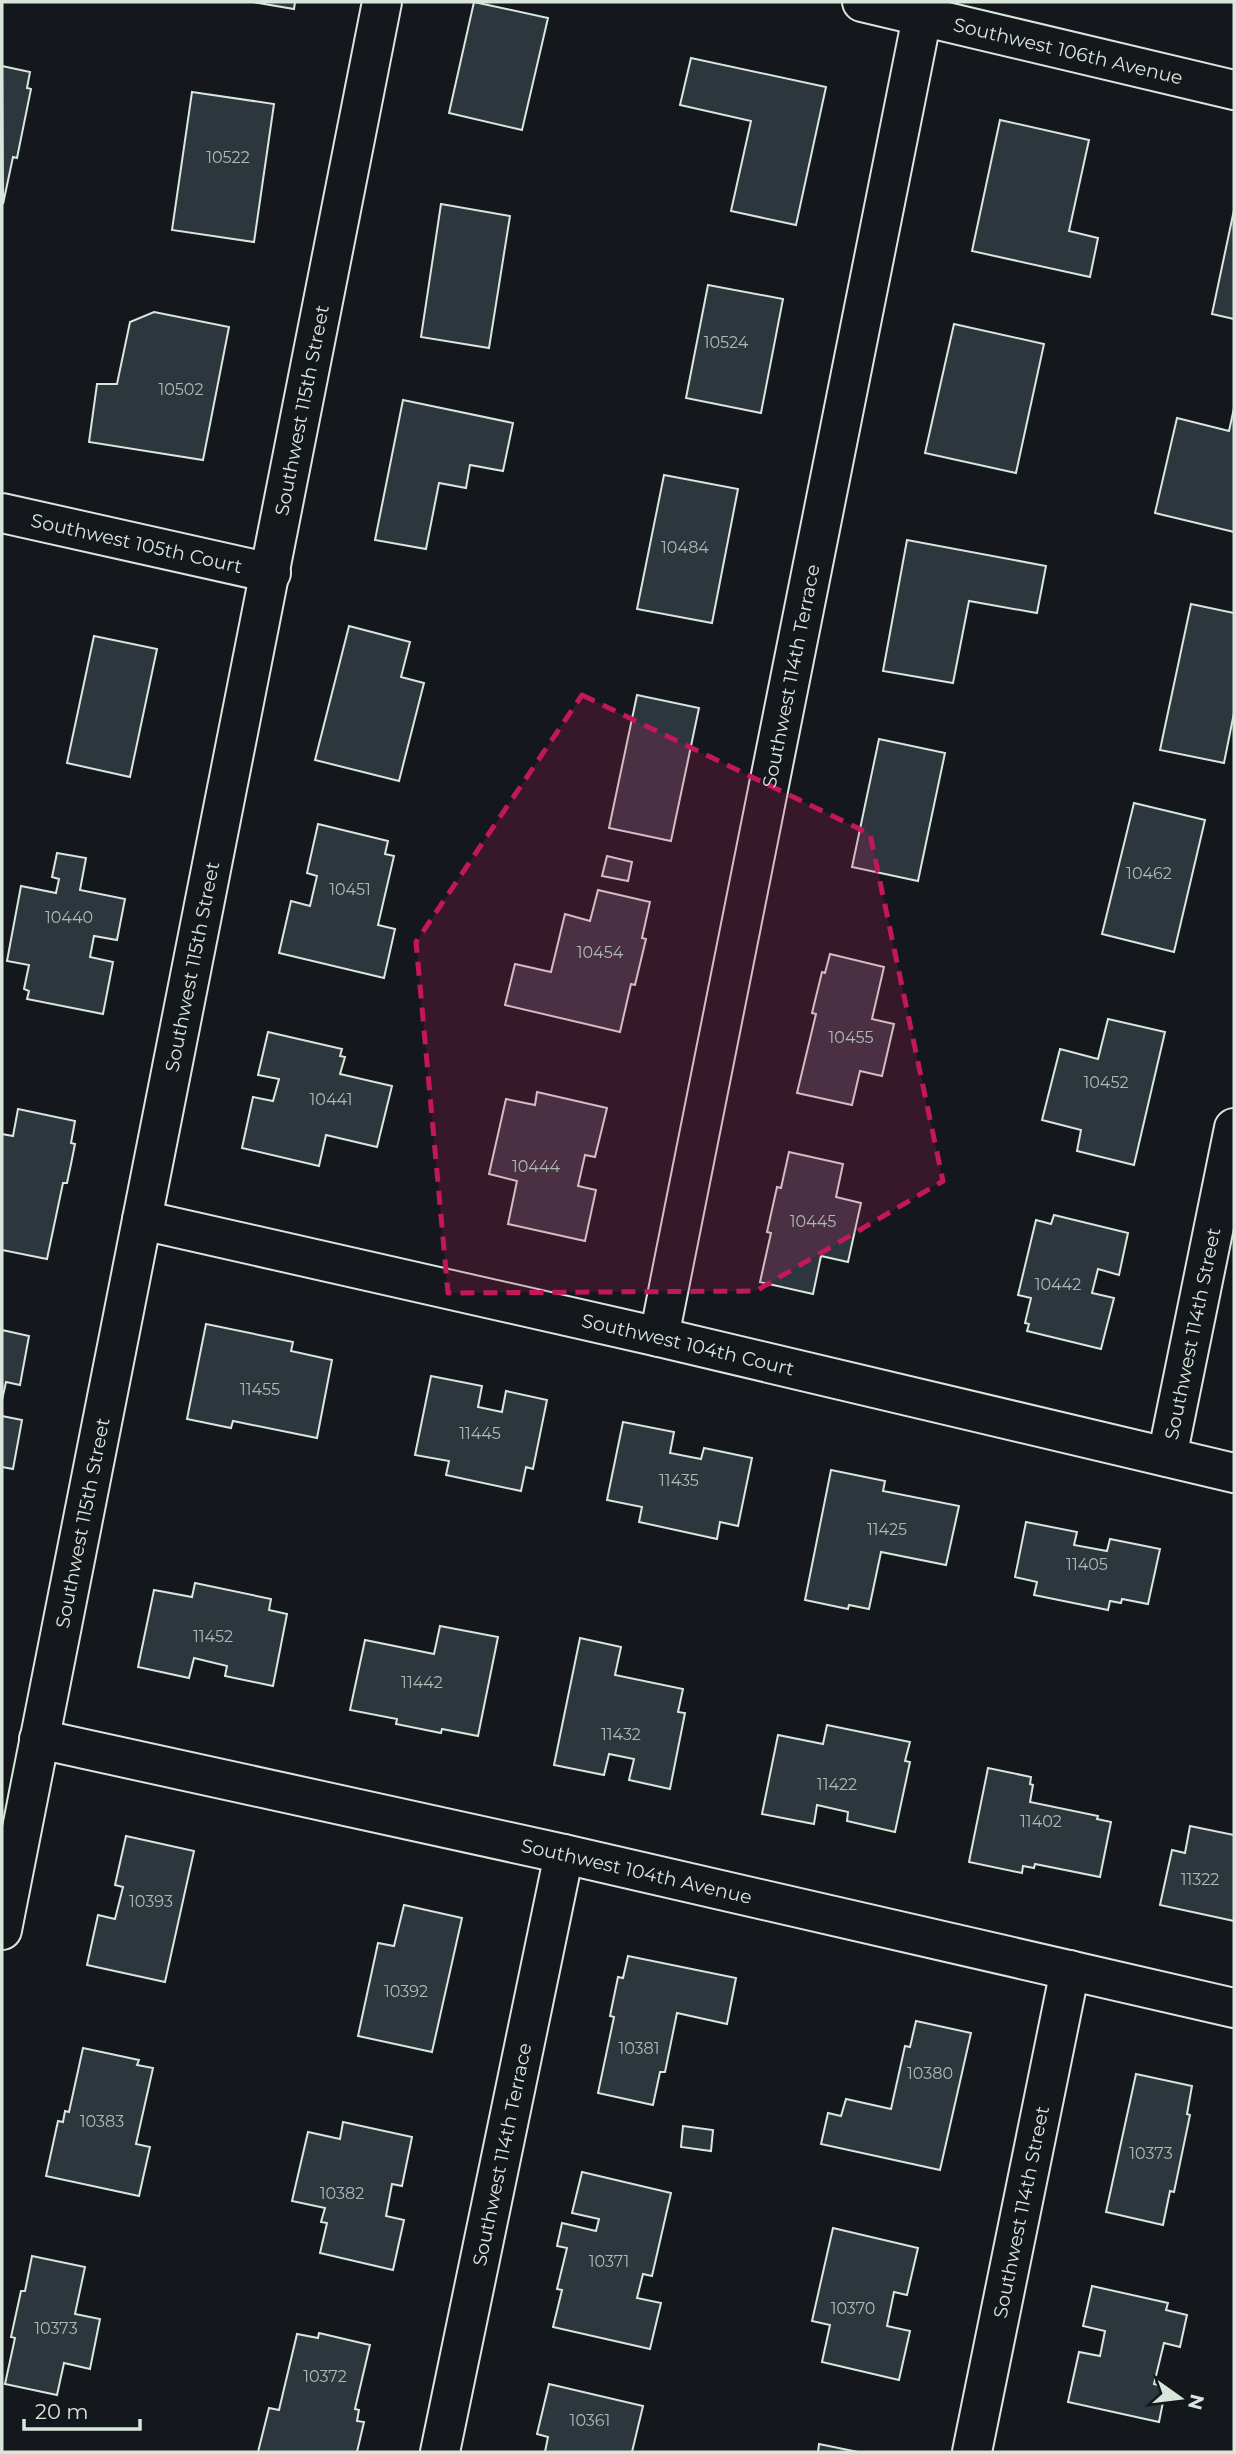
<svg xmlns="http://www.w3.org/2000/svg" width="1236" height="2454" font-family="Montserrat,sans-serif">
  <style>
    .building { fill: #2c363c; stroke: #d8e6dc; stroke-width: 2 }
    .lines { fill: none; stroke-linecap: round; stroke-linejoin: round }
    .minor-casing { stroke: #d8e6dc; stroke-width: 42 }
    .minor { stroke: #14181c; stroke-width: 38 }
    .marked { fill: #c2185b; fill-opacity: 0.2; stroke: #c2185b; stroke-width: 5; stroke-dasharray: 14 9; stroke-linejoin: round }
    .labels { text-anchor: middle; stroke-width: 5; stroke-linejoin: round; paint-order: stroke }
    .number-label { font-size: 16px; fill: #adbab4 }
    .street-label { font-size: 19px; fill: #d8e6dc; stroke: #14181c }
  </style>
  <rect width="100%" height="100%" fill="#14181c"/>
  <path class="building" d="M253 2H295L294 9Z
    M474 2 548 18 522 130 449 113Z
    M691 58 826 87 796 225 731 211 751 121 680 105Z
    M2 66 30 72 27 88 31 89 17 158 13 157 3 204Z
    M192 92 274 104 254 242 172 230Z
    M1000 120 1089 140 1069 231 1098 238 1090 277 972 251Z
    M441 204 510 216 489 348 421 337Z
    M1234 210V319L1212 314Z
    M708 285 783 299 761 413 686 398Z
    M154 312 229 327 203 460 89 442 97 384H117L130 322Z
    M954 324 1044 344 1016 473 925 453Z
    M403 400 513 423 503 471 470 465 466 488 439 483 426 549 375 540Z
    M1234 408V532L1155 513 1177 418 1229 431Z
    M664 475 738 489 712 623 637 609Z
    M907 540 1046 566 1037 613 969 601 953 683 883 671Z
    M1191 604 1234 613V713L1224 763 1160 750Z
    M349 626 410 642 401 677 424 683 399 781 315 760Z
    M94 636 157 649 130 777 67 763Z
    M637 695 699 708 671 841 609 828Z
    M879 739 945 753 918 881 852 867Z
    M1134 803 1205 820 1174 952 1102 934Z
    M318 824 388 841 385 854 394 856 378 925 395 929 384 978 279 953 291 901 310 906 317 876 307 873Z
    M57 853 86 858 80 890 125 899 117 940 94 936 90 957 113 962 103 1014 27 999 29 991 24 989 29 965 7 961 21 886 56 893 59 879 52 877Z
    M607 856 632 862 628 881 602 876Z
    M598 890 650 902 642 938 646 939 635 985 631 984 620 1032 505 1005 515 964 551 972 565 914 590 921Z
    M830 954 884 967 872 1019 894 1024 882 1076 860 1071 852 1105 797 1093 816 1014 812 1013 822 972 825 973Z
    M1108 1019 1165 1032 1134 1165 1077 1151 1081 1130 1042 1120 1060 1049 1098 1059Z
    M268 1032 342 1049 340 1056 345 1057 340 1074 392 1086 377 1147 326 1135 319 1166 242 1148 253 1097 273 1101 279 1079 258 1075Z
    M537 1092 607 1108 595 1157 585 1155 578 1186 596 1190 585 1241 508 1224 517 1181 489 1174 506 1099 535 1105Z
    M18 1109 75 1121 71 1143 75 1144 71 1164 67 1183H63L47 1259 2 1250V1134L13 1136Z
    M789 1152 843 1164 836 1197 861 1203 848 1262 821 1256 813 1294 760 1282 771 1233 767 1232 777 1187 781 1188Z
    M1054 1215 1128 1233 1119 1275 1098 1269 1092 1293 1114 1298 1101 1349 1027 1331 1029 1324 1025 1323 1031 1298 1018 1295 1036 1220 1051 1224Z
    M206 1324 293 1342 291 1351 332 1360 317 1438 233 1421 231 1428 187 1419Z
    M2 1330 29 1336 20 1385 6 1382 2 1400Z
    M431 1376 482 1386 478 1407 502 1412 506 1391 547 1400 533 1469 526 1467 521 1491 446 1475 449 1461 415 1455Z
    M2 1416 22 1420 13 1469 2 1467Z
    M623 1422 674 1432 670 1453 701 1459 704 1448 752 1458 738 1526 720 1522 717 1539 639 1522 642 1507 607 1500Z
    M831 1470 885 1481 883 1491 959 1506 946 1565 881 1552 869 1609 849 1605 848 1609 805 1600Z
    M1026 1522 1077 1532 1074 1545 1107 1551 1110 1539 1160 1549 1148 1604 1122 1599 1121 1603 1110 1601 1108 1610 1034 1595 1037 1582 1015 1577Z
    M195 1583 271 1599 269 1610 287 1614 273 1686 225 1676 227 1666 194 1658 189 1678 138 1667 154 1590 192 1597Z
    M440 1626 498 1637 478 1736 442 1729 441 1733 396 1724 397 1719 350 1710 365 1640 434 1654Z
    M580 1638 621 1647 615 1675 683 1689 678 1712 685 1713 670 1789 629 1780 634 1759 609 1754 604 1775 554 1765Z
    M827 1725 910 1742 905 1761 910 1762 895 1832 847 1821 848 1812 817 1805 814 1824 762 1814 778 1735 823 1744Z
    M988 1768 1031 1777 1030 1784 1033 1785 1030 1802 1098 1816 1097 1819 1111 1822 1100 1877 1035 1864 1034 1868 1023 1866 1022 1873 969 1862Z
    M1190 1826 1234 1835V1921L1160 1905 1172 1850 1185 1853Z
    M126 1836 194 1851 165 1982 87 1965 98 1915 115 1919 123 1887 115 1885Z
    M404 1905 462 1918 432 2052 358 2036 378 1943 394 1946Z
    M628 1956 736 1978 727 2024 677 2013 665 2072H660L653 2105 598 2093 614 2017 610 2016 618 1977 623 1978Z
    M916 2021 971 2033 940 2170 821 2144 828 2113 841 2116 846 2099 891 2109 905 2046 910 2047Z
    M83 2048 139 2060 137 2065 153 2068 136 2144 150 2147 139 2196 46 2176 58 2121 63 2122 65 2111 69 2112Z
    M1136 2074 1192 2086 1187 2114 1190 2115 1174 2192 1170 2191 1163 2225 1106 2212Z
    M343 2122 412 2137 402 2186 392 2184 386 2216 404 2220 393 2270 320 2253 327 2223 321 2222 325 2208 292 2201 308 2132 340 2139Z
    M683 2126 713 2130 711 2151 681 2147Z
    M582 2172 671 2193 652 2276 643 2274 637 2298 661 2303 650 2349 553 2327 562 2290 557 2289 567 2248 557 2246 562 2223 596 2231 599 2219 572 2213Z
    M833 2228 918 2248 907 2295 894 2292 887 2326 910 2331 899 2380 822 2362 830 2325 812 2321Z
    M32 2256 85 2267 75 2314 100 2319 90 2369 64 2363 57 2395 5 2384 15 2338 11 2337 21 2291H25Z
    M1092 2286 1168 2303 1166 2310 1187 2315 1180 2347 1164 2343 1154 2384 1166 2387 1159 2422 1068 2402 1079 2352 1100 2356 1105 2331 1083 2326Z
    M319 2333 370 2345 355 2409 359 2410 357 2421 364 2422 357 2452H258L269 2408 279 2410 297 2334 318 2338Z
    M549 2384 643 2406 632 2452H545L548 2437 537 2434Z
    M819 2444 858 2452H818Z"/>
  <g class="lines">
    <defs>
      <g id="minor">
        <path id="s1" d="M862 2 1234 90"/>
        <path id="s2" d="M2 513 271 573"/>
        <path id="s3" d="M142 1220 659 1337 1234 1473"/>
        <path id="s4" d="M659 1337 922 17"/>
        <path id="s5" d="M1167 1457 1234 1128"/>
        <path id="s6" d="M39 1739 564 1854 1234 2008"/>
        <path id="s7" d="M2 1930 382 2"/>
        <path id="s8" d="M440 2452 564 1854"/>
        <path id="s9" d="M972 2452 1070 1970"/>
      </g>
    </defs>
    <use href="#minor" class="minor-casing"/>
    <use href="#minor" class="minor"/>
  </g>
  <path class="marked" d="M582 695 870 834 943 1181 756 1291 448 1293 416 942Z"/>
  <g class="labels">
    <g class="number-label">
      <text x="228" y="163">10522</text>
      <text x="726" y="348">10524</text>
      <text x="181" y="395">10502</text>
      <text x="685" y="553">10484</text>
      <text x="1149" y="879">10462</text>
      <text x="350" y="895">10451</text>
      <text x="69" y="923">10440</text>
      <text x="600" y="958">10454</text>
      <text x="851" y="1043">10455</text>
      <text x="1106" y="1088">10452</text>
      <text x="331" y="1105">10441</text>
      <text x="536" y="1172">10444</text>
      <text x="813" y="1227">10445</text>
      <text x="1058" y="1290">10442</text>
      <text x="260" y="1395">11455</text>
      <text x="480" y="1439">11445</text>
      <text x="679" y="1486">11435</text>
      <text x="887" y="1535">11425</text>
      <text x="1087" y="1570">11405</text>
      <text x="213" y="1642">11452</text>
      <text x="422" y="1688">11442</text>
      <text x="621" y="1740">11432</text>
      <text x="837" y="1790">11422</text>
      <text x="1041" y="1827">11402</text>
      <text x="1200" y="1885">11322</text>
      <text x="151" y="1907">10393</text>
      <text x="406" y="1997">10392</text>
      <text x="639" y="2054">10381</text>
      <text x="930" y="2079">10380</text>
      <text x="102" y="2127">10383</text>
      <text x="1151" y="2159">10373</text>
      <text x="342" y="2199">10382</text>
      <text x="609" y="2267">10371</text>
      <text x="853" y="2314">10370</text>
      <text x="56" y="2334">10373</text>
      <text x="325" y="2382">10372</text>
      <text x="590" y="2426">10361</text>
    </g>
    <g class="street-label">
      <text dy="7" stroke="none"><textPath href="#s1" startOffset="212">Southwest 106th Avenue</textPath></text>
      <text dy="7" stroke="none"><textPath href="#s7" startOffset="1549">Southwest 115th Street</textPath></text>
      <text dy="7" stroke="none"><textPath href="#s2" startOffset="138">Southwest 105th Court</textPath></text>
      <text dy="7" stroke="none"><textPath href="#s4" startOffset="674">Southwest 114th Terrace</textPath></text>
      <text dy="7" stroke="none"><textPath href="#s7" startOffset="982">Southwest 115th Street</textPath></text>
      <text dy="7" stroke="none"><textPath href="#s5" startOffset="126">Southwest 114th Street</textPath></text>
      <text dy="7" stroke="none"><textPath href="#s3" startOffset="560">Southwest 104th Court</textPath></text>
      <text dy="7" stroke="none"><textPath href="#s7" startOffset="415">Southwest 115th Street</textPath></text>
      <text dy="7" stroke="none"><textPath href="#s6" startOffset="612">Southwest 104th Avenue</textPath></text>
      <text dy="7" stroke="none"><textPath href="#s8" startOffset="304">Southwest 114th Terrace</textPath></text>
      <text dy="7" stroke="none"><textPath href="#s9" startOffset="245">Southwest 114th Street</textPath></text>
    </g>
  </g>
  <rect width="1236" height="2454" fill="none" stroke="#d8e6dc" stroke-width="7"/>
  <g transform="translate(1180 2398) rotate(104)" stroke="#14181c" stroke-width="5" paint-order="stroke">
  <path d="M0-5L12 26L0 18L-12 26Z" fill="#d8e6dc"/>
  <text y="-10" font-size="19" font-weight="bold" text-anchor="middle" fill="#d8e6dc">N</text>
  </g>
  <path d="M24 2419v10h116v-10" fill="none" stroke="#d8e6dc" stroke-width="3.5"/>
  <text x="35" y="2419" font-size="21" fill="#d8e6dc" stroke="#14181c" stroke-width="5" paint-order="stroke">20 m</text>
</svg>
